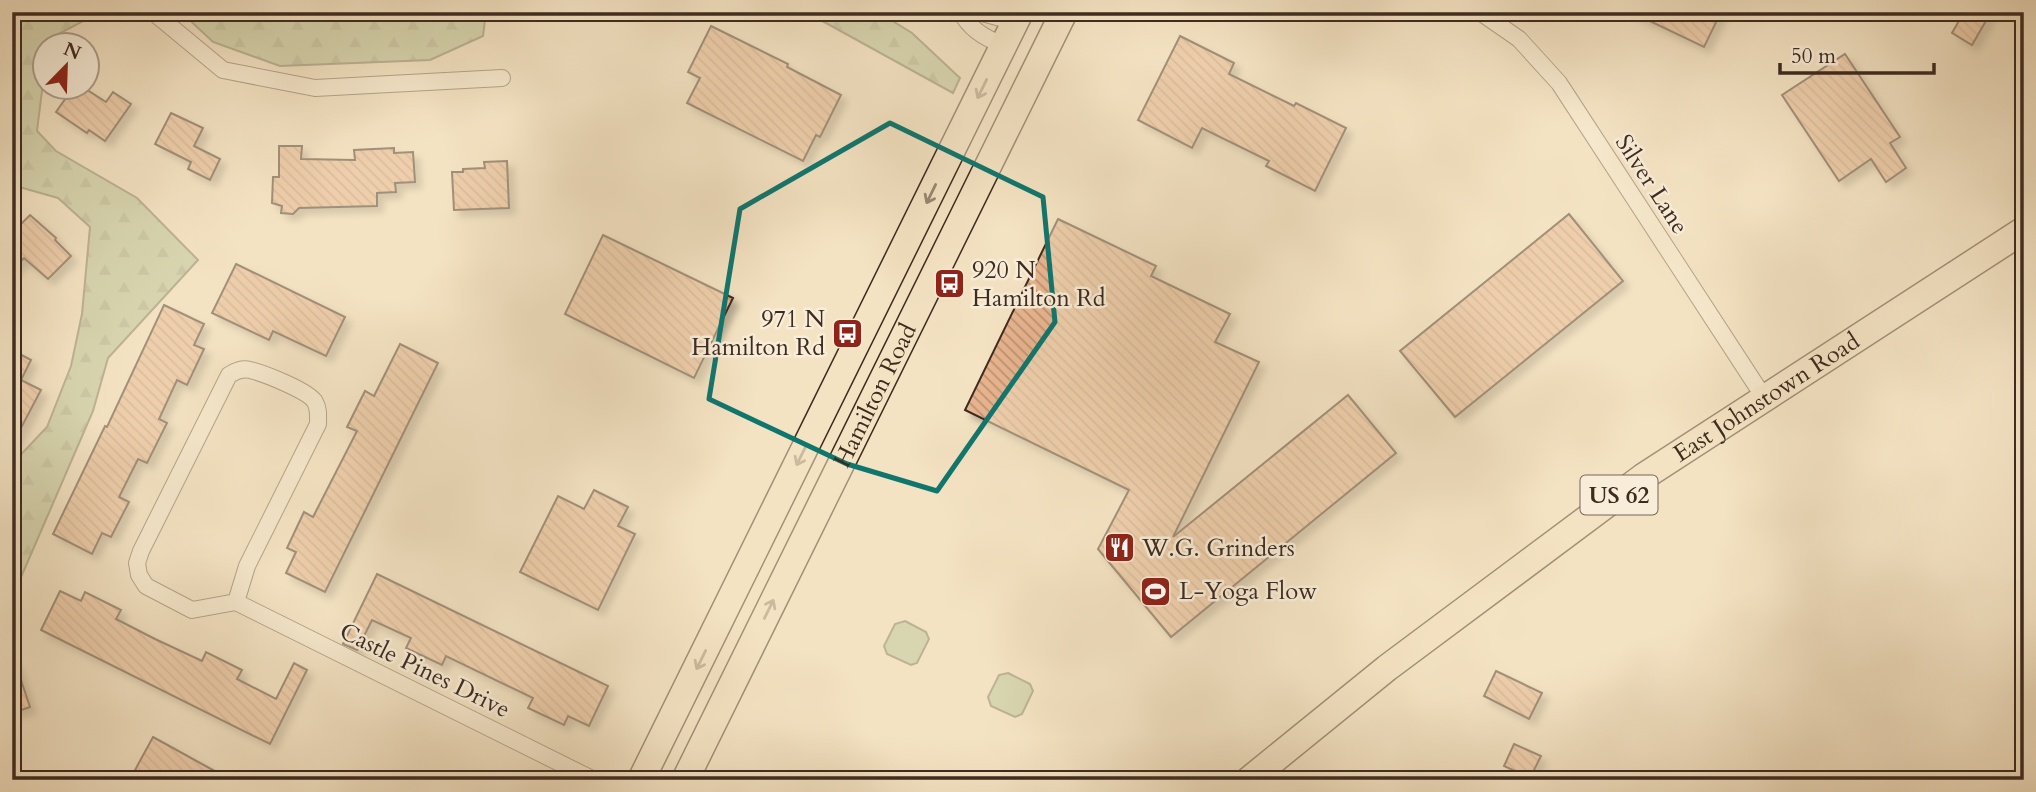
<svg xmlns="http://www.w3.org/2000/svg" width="2036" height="792" viewBox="0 0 2036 792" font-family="Cardo,serif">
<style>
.grass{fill:#b5c599;stroke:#7a785c;stroke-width:2}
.forest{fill:url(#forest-firs);stroke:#7a785c;stroke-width:2}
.building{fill:url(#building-back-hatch);stroke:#3e2b20;stroke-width:2;filter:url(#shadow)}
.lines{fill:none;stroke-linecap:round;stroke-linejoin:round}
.minor-casing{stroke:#6c5949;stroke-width:18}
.primary-casing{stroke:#3e2b20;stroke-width:29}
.trunk-casing{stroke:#3e2b20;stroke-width:29}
.minor{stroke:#f8edd8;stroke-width:16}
.primary{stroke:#f4e3c3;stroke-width:26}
.trunk{stroke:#f4e3c3;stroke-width:26}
.oneway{stroke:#998772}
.marked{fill:none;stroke:#0f766e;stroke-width:5;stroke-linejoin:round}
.labels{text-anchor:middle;stroke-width:5;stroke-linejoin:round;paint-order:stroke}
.shield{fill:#f8edd8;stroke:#766557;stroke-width:2}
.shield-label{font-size:23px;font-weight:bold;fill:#3e2b20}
.street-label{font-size:24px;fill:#3e2b20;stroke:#f8edd8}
.poi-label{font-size:24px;fill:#3e2b20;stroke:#f8edd8;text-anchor:start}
</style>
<defs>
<pattern id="forest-firs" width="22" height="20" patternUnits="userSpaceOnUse" patternTransform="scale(1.75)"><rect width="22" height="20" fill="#b5c599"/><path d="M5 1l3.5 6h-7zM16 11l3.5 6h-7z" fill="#9da984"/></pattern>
<pattern id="building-back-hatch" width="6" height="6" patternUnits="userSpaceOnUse" patternTransform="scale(1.75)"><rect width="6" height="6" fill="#e7b48e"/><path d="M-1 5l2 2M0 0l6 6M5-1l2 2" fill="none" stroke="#bd9374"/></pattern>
<filter id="shadow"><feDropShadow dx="6" dy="6" stdDeviation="3.5" flood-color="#0004"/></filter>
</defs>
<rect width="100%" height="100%" fill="#f4e3c3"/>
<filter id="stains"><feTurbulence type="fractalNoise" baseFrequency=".00286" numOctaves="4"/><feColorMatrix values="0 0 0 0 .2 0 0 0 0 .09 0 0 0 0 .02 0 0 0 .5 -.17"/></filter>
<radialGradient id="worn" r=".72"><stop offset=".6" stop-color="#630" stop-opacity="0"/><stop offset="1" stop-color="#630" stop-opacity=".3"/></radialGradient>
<g class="grass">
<polygon points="905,621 926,632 929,639 917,663 911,665 887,654 884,646 895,624"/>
<polygon points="1008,673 1030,684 1033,691 1022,714 1015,717 991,706 988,697 999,675"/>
</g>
<g class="forest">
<polygon points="12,12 93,12 87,19 53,37 51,45 46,46 45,67 37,131 56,151 137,198 198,260 108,358 93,411 12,598 12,464 47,427 71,366 82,314 90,227 58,198 12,185"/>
<polygon points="181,12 486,12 483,36 430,60 280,66 213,42"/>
<polygon points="806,12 878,12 912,33 960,78 953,93"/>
</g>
<g class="building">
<polygon points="1631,12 1721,12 1704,47"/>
<polygon points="1964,12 1991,12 1972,45 1952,33"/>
<polygon points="711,26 788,64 787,67 841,95 820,137 816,135 803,161 687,103 700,78 688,72"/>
<polygon points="1180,36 1234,63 1229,74 1294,106 1296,103 1346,128 1315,191 1266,166 1269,161 1202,128 1192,148 1138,120"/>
<polygon points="1845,54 1900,137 1890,143 1906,168 1886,182 1871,159 1839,181 1782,95"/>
<polygon points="73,88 84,88 106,102 113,92 131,104 105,141 89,130 87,133 56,112"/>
<polygon points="171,113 203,128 194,146 220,159 210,180 188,169 191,162 155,144"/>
<polygon points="279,146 302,146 301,159 355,160 354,150 394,148 394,153 413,152 415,182 395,183 396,192 377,193 377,206 299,208 293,214 281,213 282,206 272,203 273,177 279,177"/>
<polygon points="507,161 509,208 454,210 452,172 463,172 463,169 485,168 484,162"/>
<polygon points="1569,214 1623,281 1455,417 1400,351"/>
<polygon points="30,215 56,238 55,240 71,256 48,279 24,258 12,270 12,233"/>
<polygon points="1058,219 1156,266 1151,276 1230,314 1215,342 1259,362 1173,537 1348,395 1396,453 1171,637 1098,549 1129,490 965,410"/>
<polygon points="603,235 733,298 694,378 565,314"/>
<polygon points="236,264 345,317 326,356 273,331 269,340 212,313"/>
<polygon points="164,305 204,324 194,345 204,349 187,385 177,380 159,419 167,423 147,463 138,459 119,497 129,502 111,537 102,533 92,554 53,534 105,426 107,427"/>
<polygon points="400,344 438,363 325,592 286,573 296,552 287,548 304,512 313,517 357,431 347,427 365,391 374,396"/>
<polygon points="12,350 31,360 21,380 41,390 12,445"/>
<polygon points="594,490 628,507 618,526 635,534 598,610 520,572 558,496 584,509"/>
<polygon points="377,574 608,686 589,726 568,716 564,725 528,708 533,698 446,656 442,665 406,648 411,638 372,620 357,650 343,644"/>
<polygon points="60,591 81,601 85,592 121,610 116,619 155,639 202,661 206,652 242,670 237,679 276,699 294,663 307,670 270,744 41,630"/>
<polygon points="12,662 15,662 30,707 12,713"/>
<polygon points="1496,671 1542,693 1529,719 1484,696"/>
<polygon points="153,737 231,780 153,780 135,770"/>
<polygon points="1514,744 1541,756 1530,778 1504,766"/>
</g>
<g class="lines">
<defs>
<g id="minor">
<polyline points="153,12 223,70 315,88 502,78"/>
<path d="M961,12C970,30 986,39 1004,45"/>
<polyline points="979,12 1015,22"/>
<polyline points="1480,12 1519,39 1559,83 1765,399"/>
<path d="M236,602L247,566L318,424C318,416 319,409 315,402C309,391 263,373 250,370C242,368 236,371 229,375L141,551L137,563L139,575L146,586L192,610L236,602L594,780"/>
</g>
<g id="primary">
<polyline points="641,780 1020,12"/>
<path id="s1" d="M685,780L1064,12"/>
</g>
<g id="trunk">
<path id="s2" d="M1249,780L1387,668L1643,477L2024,230"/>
</g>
</defs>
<use href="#minor" class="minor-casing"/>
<use href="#primary" class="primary-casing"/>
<use href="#trunk" class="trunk-casing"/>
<use href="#minor" class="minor"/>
<use href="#primary" class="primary"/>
<use href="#trunk" class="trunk"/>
</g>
<defs><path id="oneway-shaft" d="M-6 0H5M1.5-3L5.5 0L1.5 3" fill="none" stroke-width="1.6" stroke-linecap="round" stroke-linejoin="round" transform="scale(1.75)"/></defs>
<g class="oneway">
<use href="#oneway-shaft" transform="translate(982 89) rotate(116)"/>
<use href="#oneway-shaft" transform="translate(931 194) rotate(116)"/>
<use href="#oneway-shaft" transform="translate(801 456) rotate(116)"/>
<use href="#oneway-shaft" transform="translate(769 609) rotate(-64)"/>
<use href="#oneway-shaft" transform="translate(701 660) rotate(116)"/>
</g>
<path d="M0 0H2036V792H0ZM890,123L1043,197L1055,322L937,491L847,464L709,399L740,209Z" fill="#f4e3c3" fill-opacity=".55" fill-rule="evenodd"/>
<path class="marked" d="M890,123L1043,197L1055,322L937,491L847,464L709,399L740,209Z"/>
<defs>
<symbol id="bus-square" viewBox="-11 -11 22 22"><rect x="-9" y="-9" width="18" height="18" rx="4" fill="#8f2418" stroke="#f8edd8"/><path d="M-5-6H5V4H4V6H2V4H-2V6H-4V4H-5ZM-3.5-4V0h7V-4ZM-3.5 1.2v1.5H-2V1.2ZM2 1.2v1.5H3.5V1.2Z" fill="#fff"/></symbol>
<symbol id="restaurant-square" viewBox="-11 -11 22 22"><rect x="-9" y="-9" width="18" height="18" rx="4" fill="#8f2418" stroke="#f8edd8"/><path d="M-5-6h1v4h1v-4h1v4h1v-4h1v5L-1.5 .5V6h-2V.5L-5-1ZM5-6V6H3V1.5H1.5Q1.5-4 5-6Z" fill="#fff"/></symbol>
<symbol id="stadium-square" viewBox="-11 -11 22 22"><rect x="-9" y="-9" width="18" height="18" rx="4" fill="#8f2418" stroke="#f8edd8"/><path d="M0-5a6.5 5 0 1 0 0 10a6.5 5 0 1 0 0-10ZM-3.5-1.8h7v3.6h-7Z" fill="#fff"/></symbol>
</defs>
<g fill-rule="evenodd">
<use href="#bus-square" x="932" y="266" width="35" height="35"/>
<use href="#bus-square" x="830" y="316" width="35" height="35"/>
<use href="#restaurant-square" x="1102" y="530" width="35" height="35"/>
<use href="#stadium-square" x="1138" y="574" width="35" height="35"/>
</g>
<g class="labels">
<rect class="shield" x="1580.5" y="475.5" width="77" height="39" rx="5"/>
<g class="shield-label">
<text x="1619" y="503">US 62</text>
</g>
<g class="street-label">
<text transform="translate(1652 184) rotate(57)" y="8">Silver Lane</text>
<text dy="8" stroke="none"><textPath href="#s1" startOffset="429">Hamilton Road</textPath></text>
<text dy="8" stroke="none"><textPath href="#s2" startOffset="644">East Johnstown Road</textPath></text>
<text transform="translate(425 670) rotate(26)" y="8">Castle Pines Drive</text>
</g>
<g class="poi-label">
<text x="972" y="278">920 N<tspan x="972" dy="28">Hamilton Rd</tspan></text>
<text x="825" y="327" text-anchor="end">971 N<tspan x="825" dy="28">Hamilton Rd</tspan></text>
<text x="1142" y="556">W.G. Grinders</text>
<text x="1179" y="599">L-Yoga Flow</text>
</g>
</g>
<rect width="2036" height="792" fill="none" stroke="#f4e3c3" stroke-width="42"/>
<rect x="14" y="14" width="2008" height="764" fill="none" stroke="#3e2b20" stroke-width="3.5"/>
<rect x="21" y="21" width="1994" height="750" fill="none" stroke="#3e2b20" stroke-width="2"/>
<g transform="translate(66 66) rotate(23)"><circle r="33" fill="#f8edd8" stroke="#ae9f8e" stroke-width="2"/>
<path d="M0-5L12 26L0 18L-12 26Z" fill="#8f2418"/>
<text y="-10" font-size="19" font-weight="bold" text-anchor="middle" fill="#3e2b20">N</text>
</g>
<path d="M1780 63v10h154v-10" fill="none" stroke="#3e2b20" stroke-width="3.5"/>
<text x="1791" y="63" font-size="21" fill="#3e2b20" stroke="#f8edd8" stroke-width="5" paint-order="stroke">50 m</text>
<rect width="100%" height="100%" filter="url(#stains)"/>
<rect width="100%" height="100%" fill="url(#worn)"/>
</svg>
